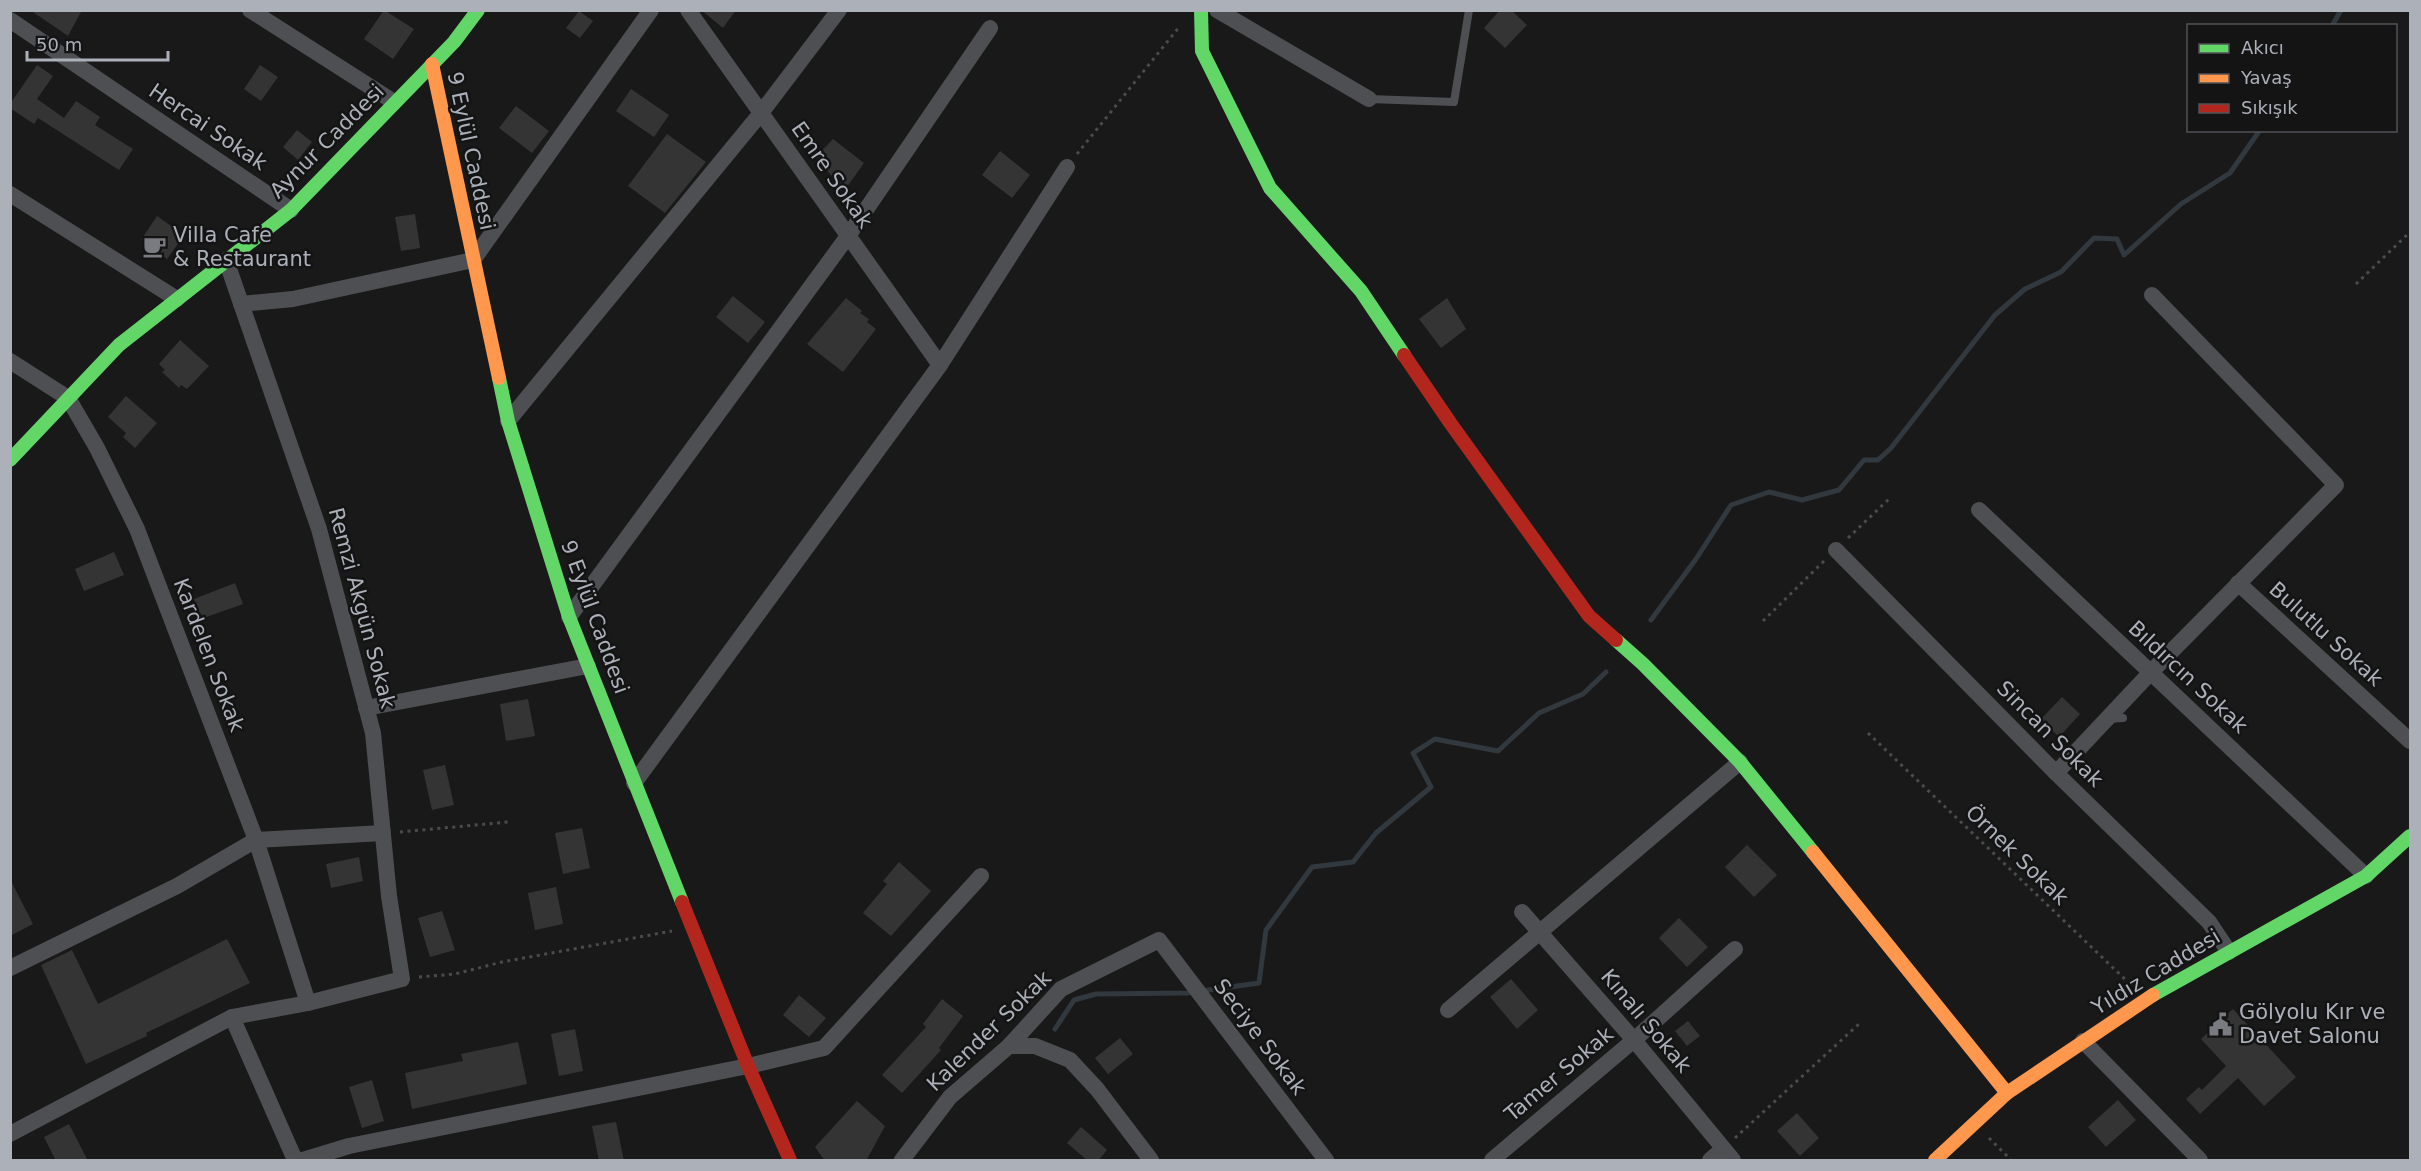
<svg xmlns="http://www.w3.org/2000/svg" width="2421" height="1171" viewBox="0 0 2421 1171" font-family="'DejaVu Sans',sans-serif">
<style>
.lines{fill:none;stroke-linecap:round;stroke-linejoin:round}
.stream{stroke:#31383e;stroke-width:5}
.building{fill:#343435}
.path{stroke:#494b4d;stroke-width:3;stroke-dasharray:3 4.5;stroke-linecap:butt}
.lane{stroke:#4e4f52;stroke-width:8}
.street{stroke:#4e4f52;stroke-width:16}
.fast{stroke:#63d668;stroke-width:14}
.slow{stroke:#ff974d;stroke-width:14}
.jam{stroke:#b3261e;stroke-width:14}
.labels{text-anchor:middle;stroke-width:5;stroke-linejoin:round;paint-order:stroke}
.street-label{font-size:21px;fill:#acb0b9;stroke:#141415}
.poi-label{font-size:21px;fill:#acb0b9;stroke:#141415;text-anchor:start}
</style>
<rect width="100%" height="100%" fill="#19191a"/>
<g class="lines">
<g class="stream">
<polyline points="2332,26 2341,10"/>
<polyline points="1651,620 1696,559 1731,505 1769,492 1802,500 1839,490 1864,460 1878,460 1891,448 1995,315 2025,289 2061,272 2094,238 2117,239 2124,255 2181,204 2230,173 2260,130"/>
<polyline points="1055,1029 1074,1000 1096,994 1187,993 1259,983 1266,930 1312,867 1353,862 1376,833 1431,787 1413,753 1435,739 1498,751 1539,713 1583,694 1606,672"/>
</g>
</g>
<g class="building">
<polygon points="30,10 82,10 68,36"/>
<polygon points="384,10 414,29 393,59 364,39"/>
<polygon points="701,10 736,10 723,28"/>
<polygon points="1500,10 1511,10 1527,25 1505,48 1484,28"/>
<polygon points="579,11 593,21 580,38 566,28"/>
<polygon points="37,65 53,76 37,99 64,118 76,101 100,117 95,125 133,149 119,170 38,118 34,124 10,108 10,104"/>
<polygon points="260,65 278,77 261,101 244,89"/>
<polygon points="631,89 669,115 654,137 616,111"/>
<polygon points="516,106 549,131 532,153 499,128"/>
<polygon points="297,130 312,142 298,160 283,147"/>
<polygon points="667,134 706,162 665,213 628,186"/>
<polygon points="833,139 864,163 844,191 816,157"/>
<polygon points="1000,151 1030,175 1012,198 982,175"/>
<polygon points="415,214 420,248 401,251 395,217"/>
<polygon points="157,216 184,235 167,259 141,240"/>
<polygon points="733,296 765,322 748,343 716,317"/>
<polygon points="846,298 862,311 860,313 869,319 867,322 876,329 843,372 807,344"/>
<polygon points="1447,298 1466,329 1441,348 1419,319"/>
<polygon points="180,340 209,366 187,389 181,385 179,388 162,372 165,370 159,364"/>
<polygon points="126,396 157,423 135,448 123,437 126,433 108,417"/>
<polygon points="114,552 124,575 84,591 75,569"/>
<polygon points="235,583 243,604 201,619 194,599"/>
<polygon points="2062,697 2080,714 2059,737 2041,719"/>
<polygon points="528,699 535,736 506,741 500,704"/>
<polygon points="445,765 454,805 432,810 423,770"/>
<polygon points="582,828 590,868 563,874 555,833"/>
<polygon points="1747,845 1777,875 1754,897 1725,867"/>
<polygon points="359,857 363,881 331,888 326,864"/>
<polygon points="899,862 931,891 891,936 863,913 887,884 883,881"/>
<polygon points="10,879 33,924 10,936"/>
<polygon points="556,887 563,924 535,930 528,893"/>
<polygon points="442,911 455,950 430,957 418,918"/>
<polygon points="1679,918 1708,947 1687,967 1659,938"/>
<polygon points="227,939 250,983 146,1033 147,1036 86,1064 41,965 72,950 98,1004"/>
<polygon points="1511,979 1538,1010 1517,1029 1490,997"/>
<polygon points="799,995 826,1018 809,1037 783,1015"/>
<polygon points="942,999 963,1016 939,1048 941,1050 902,1093 882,1075 926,1027 923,1024"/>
<polygon points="2233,1009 2296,1077 2264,1106 2238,1078 2200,1114 2186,1099 2199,1087 2202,1090 2226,1066 2201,1039"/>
<polygon points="1688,1021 1700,1036 1687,1046 1675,1031"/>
<polygon points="575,1029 583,1071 559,1076 551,1034"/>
<polygon points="1120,1038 1133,1054 1108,1074 1095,1058"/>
<polygon points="518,1042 527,1084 412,1109 405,1073 463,1061 461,1054"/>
<polygon points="372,1080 384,1121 362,1128 349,1087"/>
<polygon points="2118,1100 2136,1120 2106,1147 2088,1127"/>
<polygon points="857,1101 885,1126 866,1161 825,1161 815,1147"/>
<polygon points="1797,1113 1819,1138 1800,1156 1777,1131"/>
<polygon points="616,1122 624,1161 599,1161 592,1126"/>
<polygon points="69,1124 88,1161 56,1161 44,1137"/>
<polygon points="1081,1127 1107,1150 1098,1161 1088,1161 1067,1143"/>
</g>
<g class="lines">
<g class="path">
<polyline points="1077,154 1180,26"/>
<polyline points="2356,284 2410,232"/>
<polyline points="1848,538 1890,498"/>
<polyline points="1763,621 1824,561"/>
<polyline points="1868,733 2131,985"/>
<polyline points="400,832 508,822"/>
<polyline points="419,977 455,974 502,962 672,931"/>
<polyline points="1735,1138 1860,1023"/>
<polyline points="1989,1138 2011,1160"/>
</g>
<g class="lane">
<polyline points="1369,99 1454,102 1469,10"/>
<polyline points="2107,719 2123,718"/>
</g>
<g class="street">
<polyline points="250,10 394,102"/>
<polyline points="688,10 940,365"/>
<polyline points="1217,10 1369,99"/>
<polyline points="10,20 291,210"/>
<polyline points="10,194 177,299"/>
<polyline points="241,304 293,299 473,260 651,10"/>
<polyline points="10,361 68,398 97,448 137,529 256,840 308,1003"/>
<polyline points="508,421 761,113 839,10"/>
<polyline points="1979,510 2366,876"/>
<polyline points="1836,550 2056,773 2209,922 2229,952"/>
<polyline points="2238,583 2410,741"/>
<polyline points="569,617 848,236 990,28"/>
<polyline points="366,708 588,666"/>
<polyline points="2056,773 2151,672 2336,485 2152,295"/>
<polyline points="634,783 940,365 1067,167"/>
<polyline points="1522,912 1634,1040 1733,1160"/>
<polyline points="10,968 177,886 256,840 383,833"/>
<polyline points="1448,1010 1740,762"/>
<polyline points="232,1017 295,1160"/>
<polyline points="2083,1041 2200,1160"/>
<polyline points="1009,1046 1035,1046 1070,1060 1097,1089 1151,1160"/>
<polyline points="10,1134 232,1017 308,1003 402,979 389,896 373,733 319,529 226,260"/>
<polyline points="303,1160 349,1146 748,1066 824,1048 981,876"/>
<polyline points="902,1160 950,1097 1009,1046 1061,989 1159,940 1326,1160"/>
<polyline points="1492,1160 1634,1040 1735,949"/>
<polyline points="1710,1160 1723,1149"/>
</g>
<g class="fast">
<polyline points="1201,10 1202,51 1270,188 1361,291 1404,355"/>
<polyline points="499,378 508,421 569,617 682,902"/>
<polyline points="10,460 119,345 291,210 454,42 478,10"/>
<polyline points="1616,640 1643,664 1740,762 1813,852"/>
<polyline points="2153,995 2366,876 2410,836"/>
</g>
<g class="slow">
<polyline points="432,64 499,378"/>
<polyline points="1813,852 2007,1093"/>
<polyline points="1935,1160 2007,1093 2153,995"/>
</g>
<g class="jam">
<polyline points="1404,355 1451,424 1589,616 1616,640"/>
<polyline points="682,902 748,1066 790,1160"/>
</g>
</g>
<defs>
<symbol id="cafe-bare" viewBox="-9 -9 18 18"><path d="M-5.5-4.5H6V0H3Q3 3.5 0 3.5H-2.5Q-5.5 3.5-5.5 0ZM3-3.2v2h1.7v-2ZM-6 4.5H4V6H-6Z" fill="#797b81" stroke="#141415" stroke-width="2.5" paint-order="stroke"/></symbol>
<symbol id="civic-bare" viewBox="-9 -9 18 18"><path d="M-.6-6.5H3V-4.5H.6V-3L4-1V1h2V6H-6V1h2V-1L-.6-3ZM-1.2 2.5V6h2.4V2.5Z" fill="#797b81" stroke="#141415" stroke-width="2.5" paint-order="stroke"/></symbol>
</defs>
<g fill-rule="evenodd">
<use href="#cafe-bare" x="138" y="230" width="33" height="33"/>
<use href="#civic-bare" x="2204" y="1008" width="33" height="33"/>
</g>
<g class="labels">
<g class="street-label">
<text transform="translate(208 127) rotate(34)" y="7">Hercai Sokak</text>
<text transform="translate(327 141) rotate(-45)" y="7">Aynur Caddesi</text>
<text transform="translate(471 151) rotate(78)" y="7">9 Eylül Caddesi</text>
<text transform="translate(832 175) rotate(55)" y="7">Emre Sokak</text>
<text transform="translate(362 608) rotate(75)" y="7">Remzi Akgün Sokak</text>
<text transform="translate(595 617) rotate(70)" y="7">9 Eylül Caddesi</text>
<text transform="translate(2326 634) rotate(42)" y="7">Bulutlu Sokak</text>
<text transform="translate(209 655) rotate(69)" y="7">Kardelen Sokak</text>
<text transform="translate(2188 677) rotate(43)" y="7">Bıldırcın Sokak</text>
<text transform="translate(2050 734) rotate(45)" y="7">Sincan Sokak</text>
<text transform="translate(2017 855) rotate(44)" y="7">Örnek Sokak</text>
<text transform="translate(2156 972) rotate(-31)" y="7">Yıldız Caddesi</text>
<text transform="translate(1646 1021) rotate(50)" y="7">Kınalı Sokak</text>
<text transform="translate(989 1031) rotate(-44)" y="7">Kalender Sokak</text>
<text transform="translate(1260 1037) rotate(53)" y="7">Seciye Sokak</text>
<text transform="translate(1559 1074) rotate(-40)" y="7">Tamer Sokak</text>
</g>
<g class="poi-label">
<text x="173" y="242">Villa Cafe<tspan x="173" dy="24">&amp; Restaurant</tspan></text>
<text x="2239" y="1019">Gölyolu Kır ve<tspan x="2239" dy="24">Davet Salonu</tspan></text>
</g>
</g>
<rect width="2421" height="1171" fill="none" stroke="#acb0b9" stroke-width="24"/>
<rect x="2187" y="24" width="210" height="108" fill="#141415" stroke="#515257" stroke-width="1.5"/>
<rect x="2199" y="44" width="30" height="9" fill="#63d668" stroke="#515257" stroke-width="1.5"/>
<text x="2241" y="54" font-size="18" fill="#acb0b9">Akıcı</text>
<rect x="2199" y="74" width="30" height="9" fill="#ff974d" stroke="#515257" stroke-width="1.5"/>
<text x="2241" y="84" font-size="18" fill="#acb0b9">Yavaş</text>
<rect x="2199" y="104" width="30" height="9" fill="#b3261e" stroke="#515257" stroke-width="1.5"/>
<text x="2241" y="114" font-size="18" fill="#acb0b9">Sıkışık</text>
<path d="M27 51v9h141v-9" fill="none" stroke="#acb0b9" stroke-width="3"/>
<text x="36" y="51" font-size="18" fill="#acb0b9" stroke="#141415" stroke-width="4.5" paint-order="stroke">50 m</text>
</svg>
